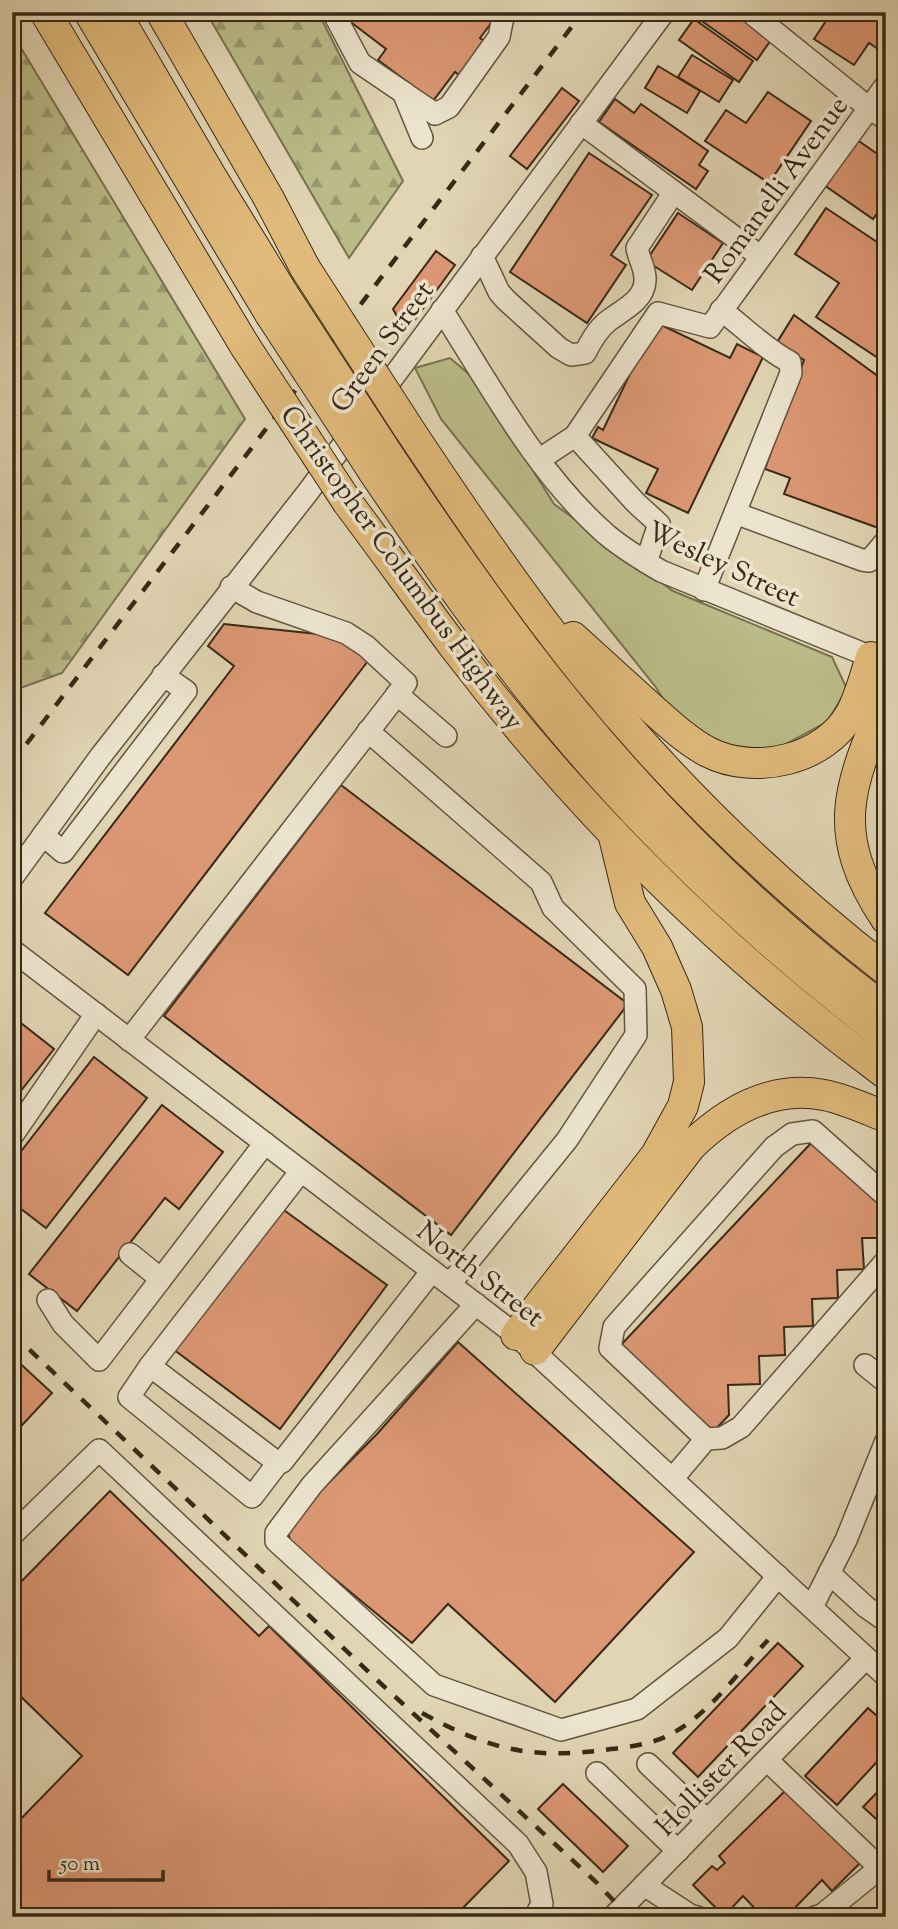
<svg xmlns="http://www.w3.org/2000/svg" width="898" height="1929" viewBox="0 0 898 1929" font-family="'Sorts Mill Goudy',serif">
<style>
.green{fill:#babb88;stroke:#79724f;stroke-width:2}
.forest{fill:url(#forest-firs);stroke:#79724f;stroke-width:2}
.building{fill:#dc9874;stroke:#382916;stroke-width:2}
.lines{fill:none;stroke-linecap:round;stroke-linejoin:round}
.minor-casing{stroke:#62543e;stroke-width:24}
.highway-casing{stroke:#382916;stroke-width:32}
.minor{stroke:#ece4ce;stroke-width:21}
.highway{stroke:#e0ba7a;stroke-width:30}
.rail{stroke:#382916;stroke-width:4.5;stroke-dasharray:12 12;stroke-linecap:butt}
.highway-bridge-casing{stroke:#382916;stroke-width:32;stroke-linecap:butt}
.highway-bridge{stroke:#e0ba7a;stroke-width:30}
.labels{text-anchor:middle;stroke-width:7;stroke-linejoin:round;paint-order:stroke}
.street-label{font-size:28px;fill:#382916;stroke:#ece4ce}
</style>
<defs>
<pattern id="forest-firs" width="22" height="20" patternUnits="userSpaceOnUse" patternTransform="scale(1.75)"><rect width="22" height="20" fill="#babb88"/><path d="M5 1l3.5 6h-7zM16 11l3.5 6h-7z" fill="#98986e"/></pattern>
</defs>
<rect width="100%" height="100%" fill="#e1d5b4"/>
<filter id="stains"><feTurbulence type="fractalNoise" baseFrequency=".00286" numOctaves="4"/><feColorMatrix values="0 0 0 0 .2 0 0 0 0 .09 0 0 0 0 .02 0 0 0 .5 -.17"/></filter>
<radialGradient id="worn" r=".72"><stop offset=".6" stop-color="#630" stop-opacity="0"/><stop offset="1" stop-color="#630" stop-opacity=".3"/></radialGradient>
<polygon class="green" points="450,358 477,381 554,504 673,591 832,657 847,689 827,722 775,750 723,745 672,713 655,686 441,419 415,368"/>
<g class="forest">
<polygon points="206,12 318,12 403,181 349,258"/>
<polygon points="12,33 245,419 62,673 12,691 12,569 16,415 12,379"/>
</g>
<g class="building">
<polygon points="347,12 479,12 492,22 480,38 490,45 464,79 455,72 433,101 378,60 386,49 344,17"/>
<polygon points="699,12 732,12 771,40 757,60 696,17"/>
<polygon points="832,12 886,12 886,49 884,53 869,43 854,65 814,39"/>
<polygon points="694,19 753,61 739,82 679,40"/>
<polygon points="692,55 733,80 719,102 678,77"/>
<polygon points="658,66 700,91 687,113 645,88"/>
<polygon points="562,88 579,101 527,169 510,156"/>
<polygon points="768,92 811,121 769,183 705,141 726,110 746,123"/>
<polygon points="615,99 634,113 641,104 708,151 699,165 708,171 696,189 599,122"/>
<polygon points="856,139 886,160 886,201 873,219 824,185"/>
<polygon points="589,153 652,195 611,255 626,265 587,323 510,272"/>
<polygon points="826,208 886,248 886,350 881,360 816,317 839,283 795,254"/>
<polygon points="678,213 723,243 692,290 646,261"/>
<polygon points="436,251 455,265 406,332 393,309"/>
<polygon points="794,315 886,382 884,530 784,494 790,478 765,469 804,360 776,344"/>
<polygon points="655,322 730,358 737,344 763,357 688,513 646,493 658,469 592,438 598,427 603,430"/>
<polygon points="224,624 346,637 371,657 128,975 45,913 234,666 208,646"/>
<polygon points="341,785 628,1004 451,1235 164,1016"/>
<polygon points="12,1016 54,1049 12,1102"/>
<polygon points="94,1057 147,1098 46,1228 12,1202 12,1163"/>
<polygon points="162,1105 223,1152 179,1209 165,1198 77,1311 29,1274"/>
<polygon points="813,1141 886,1209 886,1238 862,1238 864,1269 837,1270 838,1298 812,1299 813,1326 784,1327 785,1355 759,1356 760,1384 728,1385 729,1415 712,1433 619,1347"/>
<polygon points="281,1208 387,1285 280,1429 173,1349"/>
<polygon points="458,1342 694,1552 555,1702 448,1604 412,1643 291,1543 286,1526 377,1434"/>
<polygon points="12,1356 52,1393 12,1436"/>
<polygon points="110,1491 259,1636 269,1626 509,1861 454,1917 12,1917 12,1828 82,1756 12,1688 12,1591"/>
<polygon points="778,1643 803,1666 698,1777 673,1753"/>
<polygon points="868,1708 886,1724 886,1752 837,1805 805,1776"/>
<polygon points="886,1783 886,1828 863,1807"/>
<polygon points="563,1784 628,1846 603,1872 538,1809"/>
<polygon points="788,1788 862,1861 832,1891 822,1880 786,1917 763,1917 743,1896 724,1916 693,1885 712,1866 717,1870 725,1863 719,1856"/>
</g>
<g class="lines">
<defs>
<g id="minor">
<polyline points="333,12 360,63 435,114 449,107 499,37 504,12"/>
<polyline points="750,12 869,108 886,119"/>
<polyline points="403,92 422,138"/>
<polyline points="581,123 760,256"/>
<path d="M482,256L499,292L506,300L559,348L571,355L585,353C591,341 597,330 608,321C622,310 644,301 645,281C646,269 639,260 637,248L674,192"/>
<path d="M442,310C491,387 537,474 607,535C624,549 642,560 661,571L886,663"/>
<polyline points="575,436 636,503 659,524 646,562"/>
<polyline points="540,459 575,436 658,313 710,327 886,85"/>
<polyline points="735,513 862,560 869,561 886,541"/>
<path d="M704,590L791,373L790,362C765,349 744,327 721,310"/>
<polyline points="397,694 446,736"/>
<polyline points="368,731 541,882 553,908 635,989 636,1035 567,1140 450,1284"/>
<polyline points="43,835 63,852 186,691 163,675"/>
<polyline points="12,878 100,757 308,492 664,12"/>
<polyline points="12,950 516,1335 886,1676"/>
<polyline points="129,1040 406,683 366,646 346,633 257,602 231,587"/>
<polyline points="12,1136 96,1014"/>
<polyline points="301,1171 150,1366 278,1463 282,1462 432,1271"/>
<polyline points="130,1254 161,1279"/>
<polyline points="48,1300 63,1324 99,1360 265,1143"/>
<polyline points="476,1304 312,1485 276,1533 276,1541 434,1685 561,1730 637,1709 728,1638 778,1576"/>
<polyline points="865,1365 886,1382"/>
<polyline points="150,1366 129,1397 252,1497 278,1463"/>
<polyline points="706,1439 610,1348 614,1327 774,1147 792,1134 813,1131 886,1196"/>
<polyline points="673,1478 706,1439 722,1438 741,1427 886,1261"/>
<polyline points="12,1535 99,1450 518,1844 536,1872 542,1904 535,1917"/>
<polyline points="829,1573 866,1607 886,1621"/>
<polyline points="812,1607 846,1540 886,1441"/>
<polyline points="767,1760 880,1868 822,1915 815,1917"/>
<polyline points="648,1764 707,1820"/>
<polyline points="597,1773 678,1851"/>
<polyline points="644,1885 690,1915 697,1917"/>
<polyline points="613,1917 866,1658"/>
</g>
<g id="highway">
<polyline points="45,12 245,346"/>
<polyline points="89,12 270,314"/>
<polyline points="115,12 211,176 284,295"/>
<polyline points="161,12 268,197 305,268"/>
<path d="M407,426C464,512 522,597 586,677C674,786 776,884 886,970"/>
<path d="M387,453C431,519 476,584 524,648C627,783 749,908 886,1010"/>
<path d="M373,471C433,560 494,649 564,732C659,846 768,946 886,1037"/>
<path d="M348,503C384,551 419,600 455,648C578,809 723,954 886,1074"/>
<path d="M573,637C598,660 624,683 649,706C667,722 687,741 708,752C755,776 825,760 851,713C860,696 865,676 871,657"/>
<path d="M886,698C849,786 828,832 886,919"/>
<polyline points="516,1335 656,1155 683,1106 689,1082 687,1027 676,990 657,947 630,903 613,833"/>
<path d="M535,1350L691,1146C727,1111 772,1085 824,1095C845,1099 866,1109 886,1117"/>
</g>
</defs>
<use href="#minor" class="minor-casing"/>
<use href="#highway" class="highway-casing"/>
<use href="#minor" class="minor"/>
<use href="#highway" class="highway"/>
<g class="rail">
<polyline points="12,763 583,12"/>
<polyline points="12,1333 377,1680 595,1881 629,1917"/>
<path d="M422,1713C491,1751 534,1760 611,1749C631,1747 656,1743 673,1733C711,1712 739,1671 768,1640"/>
</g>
<defs>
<g id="highway-bridge">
<polyline points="305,268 407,426"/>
<polyline points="284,295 387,453"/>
<polyline points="270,314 373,471"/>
<polyline points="245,346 348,503"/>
</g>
</defs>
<use href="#highway-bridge" class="highway-bridge-casing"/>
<use href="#highway-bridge" class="highway-bridge"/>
</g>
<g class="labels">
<g class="street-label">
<text transform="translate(775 189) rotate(-54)" y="10">Romanelli Avenue</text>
<text transform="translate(381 346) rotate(-54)" y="10">Green Street</text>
<text transform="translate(724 563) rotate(25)" y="10">Wesley Street</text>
<text transform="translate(403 567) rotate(54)" y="10">Christopher Columbus Highway</text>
<text transform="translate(481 1273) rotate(38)" y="10">North Street</text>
<text transform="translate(720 1768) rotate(-46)" y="10">Hollister Road</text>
</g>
</g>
<rect width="898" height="1929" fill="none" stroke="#e1d5b4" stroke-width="42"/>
<rect x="14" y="14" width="870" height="1901" fill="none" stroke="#382916" stroke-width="3.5"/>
<rect x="21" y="21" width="856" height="1887" fill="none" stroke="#382916" stroke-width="2"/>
<path d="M49 1870v10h114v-10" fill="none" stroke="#382916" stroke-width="3.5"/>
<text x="60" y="1870" font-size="21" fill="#382916" stroke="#ece4ce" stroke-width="5" paint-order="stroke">50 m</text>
<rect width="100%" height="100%" filter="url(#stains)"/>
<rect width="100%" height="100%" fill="url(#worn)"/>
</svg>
